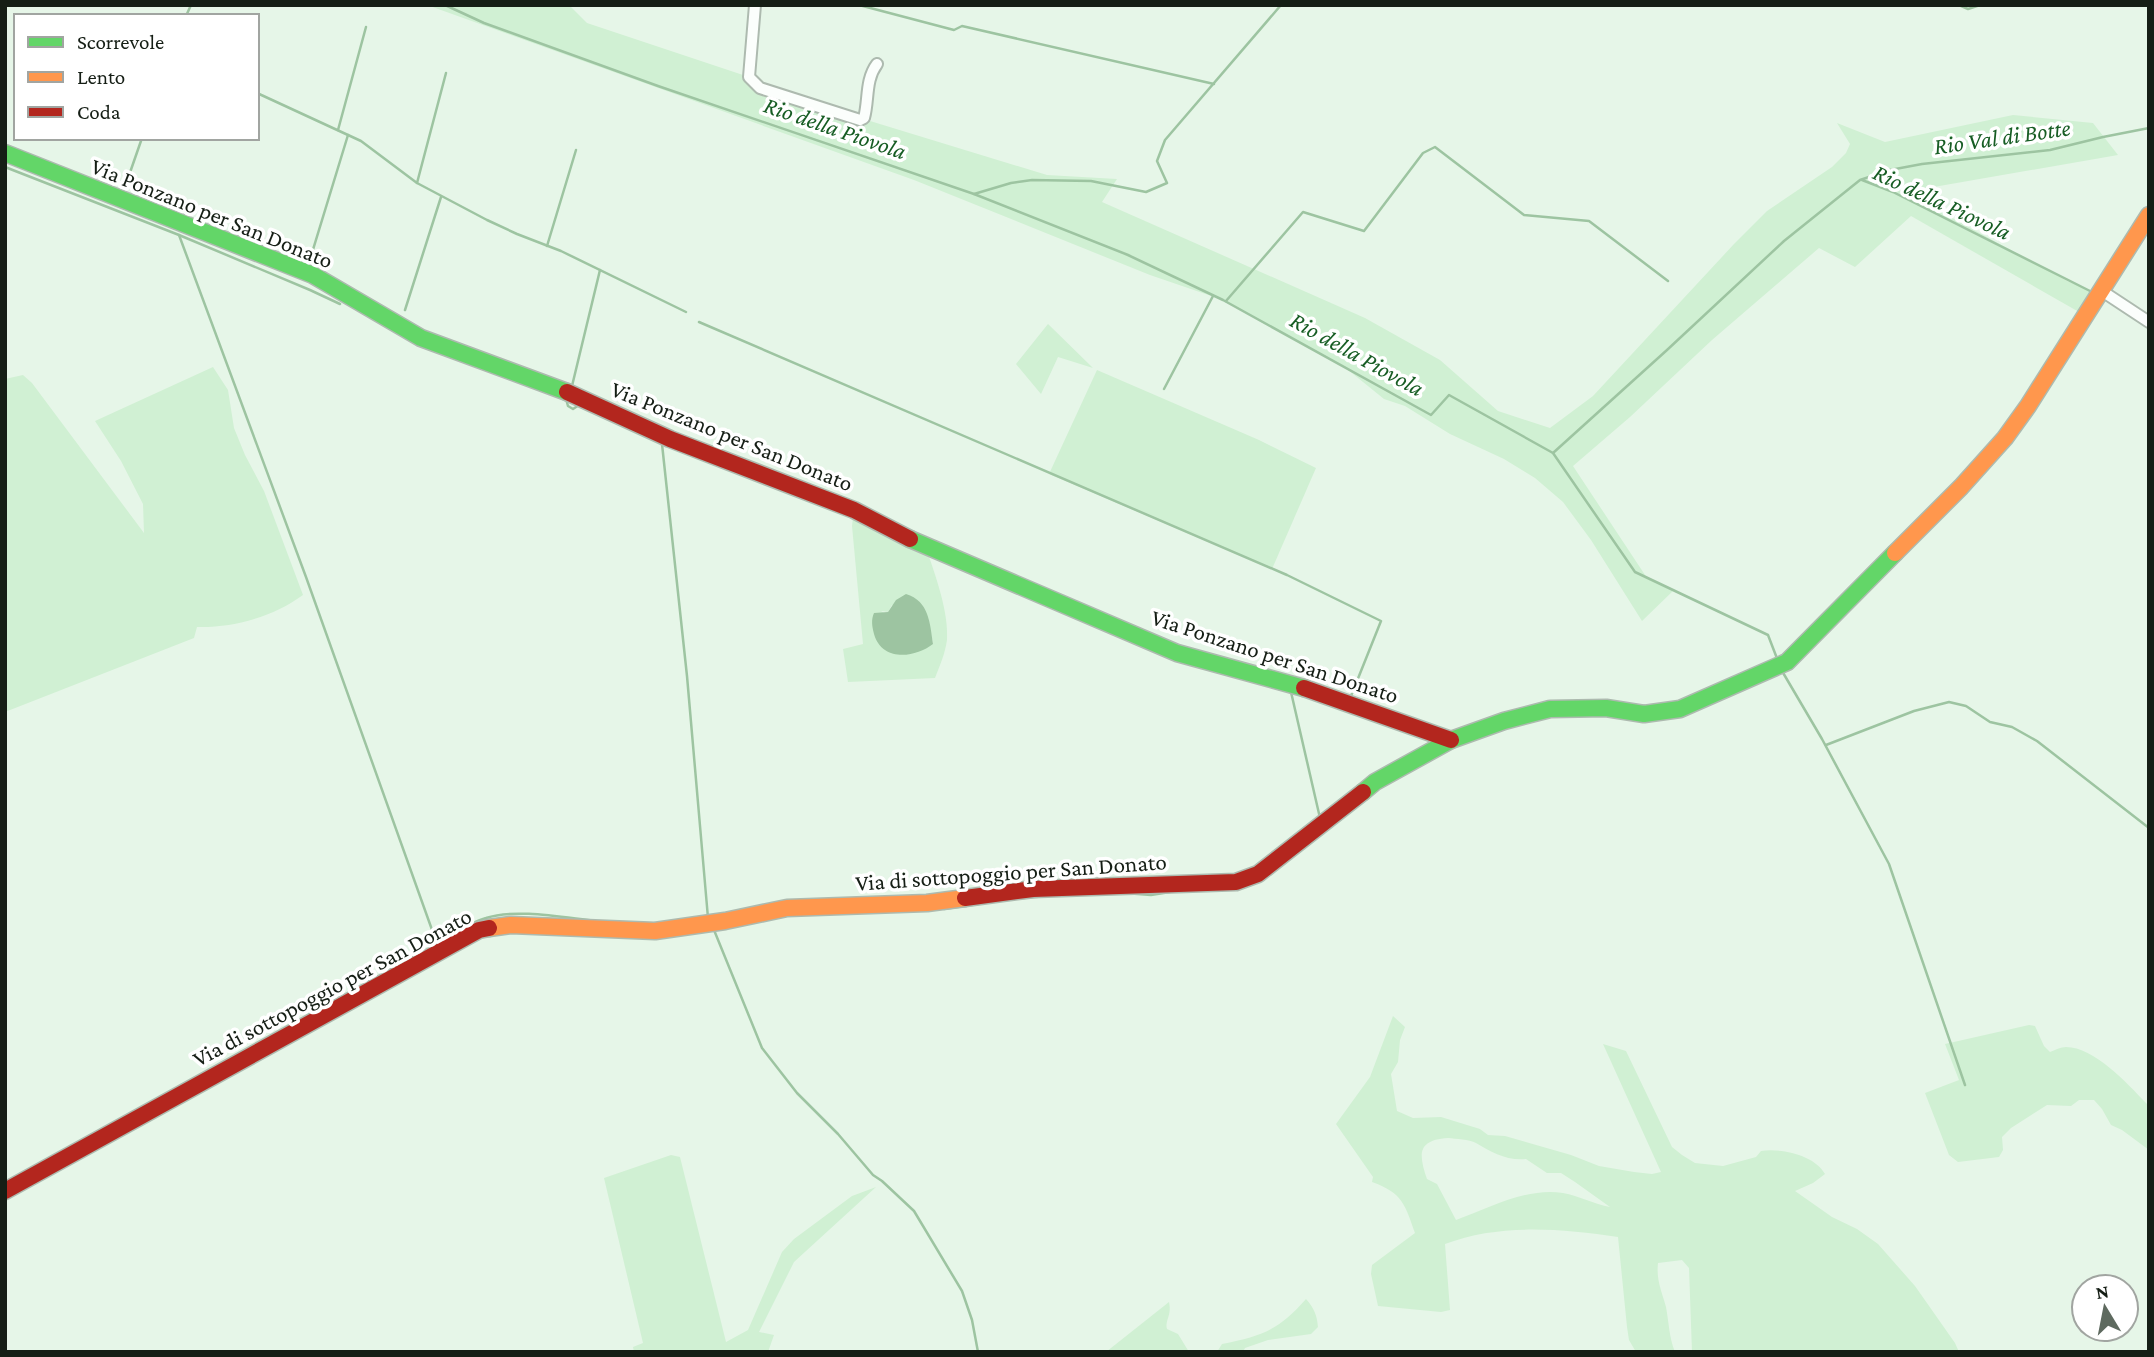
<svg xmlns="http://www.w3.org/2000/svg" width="2154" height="1357" viewBox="0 0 2154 1357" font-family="'Crimson Pro',serif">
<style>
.green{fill:#d0f0d3;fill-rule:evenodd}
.water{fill:#9dc4a1}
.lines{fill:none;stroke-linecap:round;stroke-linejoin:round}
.stream{stroke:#9dc4a1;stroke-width:2.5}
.street-casing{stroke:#adbaaf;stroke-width:14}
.fast-casing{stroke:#adbaaf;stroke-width:19}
.slow-casing{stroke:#adbaaf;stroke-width:19}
.jam-casing{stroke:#adbaaf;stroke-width:19}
.street{stroke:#fbfefc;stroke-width:10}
.fast{stroke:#63d668;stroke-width:16}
.slow{stroke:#ff974d;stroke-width:16}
.jam{stroke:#b3261e;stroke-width:16}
.labels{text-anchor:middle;stroke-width:7;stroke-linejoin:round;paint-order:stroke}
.street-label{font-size:23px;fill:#151e15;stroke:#fff}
.water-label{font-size:24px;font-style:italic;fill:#175d24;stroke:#fff}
</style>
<rect width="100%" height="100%" fill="#e6f6e8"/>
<g class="green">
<polygon points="427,5 569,5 587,23 749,77 857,117 1047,175 1117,179 1102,202 1365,318 1440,360 1498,411 1550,428 1593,396 1734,244 1767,211 1832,167 1846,153 1850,144 1837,123 1885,142 2013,115 2093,123 2118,155 1905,192 2067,281 2100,294 2086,316 1911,216 1855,267 1819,248 1712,340 1630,417 1573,466 1647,578 1674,590 1642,621 1591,540 1563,502 1535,478 1504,459 1450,434 1405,406 1384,399 1342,365 1223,300 1150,275 914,180"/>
<polygon points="1048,324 1093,368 1058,357 1041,394 1016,364"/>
<path d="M213,367L228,390L234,428L245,455L264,491L303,595C273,617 233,628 197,627L194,638L5,712V379L23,375L32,383L144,533L143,504L121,461L95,421Z"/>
<polygon points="1097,370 1259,440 1316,468 1272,569 1049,474"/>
<path d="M854,510L926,548C935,574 949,612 947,640C945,654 940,665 935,678L848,682L843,649L863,644L852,526ZM892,605L928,617L933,644L881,611L888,612Z"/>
<path d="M1393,1016L1405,1027L1400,1040L1398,1062L1391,1074L1397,1111L1413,1118L1441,1117L1480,1129L1488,1135L1505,1136L1571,1155L1599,1166L1634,1172L1652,1174L1661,1172L1603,1044L1626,1051L1672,1147L1682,1155L1695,1163L1723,1166L1756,1157L1761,1151C1781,1148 1815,1155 1825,1174L1813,1183L1795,1191L1832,1217L1857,1229L1878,1244L1915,1286L1955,1343L1959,1352H1692L1689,1268L1682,1260L1658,1263C1656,1280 1662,1292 1666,1307C1669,1323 1669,1337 1675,1352H1636L1629,1340L1627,1327L1618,1237C1561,1229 1500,1223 1445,1244L1450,1310L1441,1312L1378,1306L1371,1274L1372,1265L1415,1233C1405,1205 1403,1193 1372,1182L1373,1177L1336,1124L1370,1077ZM1448,1138C1456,1139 1469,1139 1476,1143C1491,1152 1507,1161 1526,1159L1547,1173H1561L1575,1182L1610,1207C1594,1204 1579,1196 1563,1193C1527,1187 1489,1208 1456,1220L1437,1184L1427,1179C1418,1153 1418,1140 1448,1138Z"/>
<path d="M2029,1025L2035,1026L2044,1046L2050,1052C2055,1050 2061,1047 2066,1047C2094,1047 2127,1083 2145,1102L2149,1106V1150L2122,1130L2111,1125L2102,1109L2094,1100H2079L2071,1106L2047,1105L2011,1128L2002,1137L2003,1150L1999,1157L1958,1162L1949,1155L1925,1093L1959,1080L1945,1044Z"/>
<polygon points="671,1155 680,1157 726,1342 748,1330 782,1252 794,1239 852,1196 876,1187 794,1262 759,1332 774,1335 768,1352 634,1352 633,1347 643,1343 604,1178"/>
<path d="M1306,1299C1314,1308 1317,1315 1318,1327L1311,1334L1268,1340L1245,1348L1243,1352H1217L1222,1344C1262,1336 1279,1330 1306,1299Z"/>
<path d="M1169,1302C1172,1316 1165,1319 1167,1329L1178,1334L1189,1352H1106Z"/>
</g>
<path class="water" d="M906,594C929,601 930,623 933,644C915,658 882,662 874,634C872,626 871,620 874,613L888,612L896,600Z"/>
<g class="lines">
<g class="stream">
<polyline points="445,5 484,23 658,86 974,194 1128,255 1223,300 1431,415 1449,395 1553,453 1635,572 1768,635 1778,661"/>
<polyline points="859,5 954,30 962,26 1214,84"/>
<polyline points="1959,5 1968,9 1980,5"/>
<polyline points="186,16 191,5"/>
<polyline points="257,93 361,141 417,183 487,220 517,234 561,251 686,312"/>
<polyline points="338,130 366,27"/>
<polyline points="5,167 179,235 310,290 340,304"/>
<polyline points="1862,180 1893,192 2092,292"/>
<polyline points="417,183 446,73"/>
<polyline points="126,184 142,138"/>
<polyline points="974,194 1011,183 1032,180 1091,181 1146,192 1167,183 1157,161 1165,140 1281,5"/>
<path d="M179,235L306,577L436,941C452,934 469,923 486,918C515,908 566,918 596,921"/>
<polyline points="547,246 576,150"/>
<polyline points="308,266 348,135"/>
<polyline points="1226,301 1303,212 1364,231 1423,153 1435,147 1524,215 1589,221 1668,281"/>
<polyline points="405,310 441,197"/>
<polyline points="699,322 1287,575 1381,621 1351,696"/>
<polyline points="572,386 600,270"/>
<polyline points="1164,389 1213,296"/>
<polyline points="566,399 568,406 573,409 579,405"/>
<polyline points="662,444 687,676 708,918"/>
<polyline points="1553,453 1667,350 1784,241 1860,180 1890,170 1922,164 2050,150 2103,137 2149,128"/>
<polyline points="1782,671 1822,739 1889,864 1965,1085"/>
<polyline points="1291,692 1320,818"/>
<polyline points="1826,745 1914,711 1949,702 1966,706 1990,722 2012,727 2037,741 2149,828"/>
<polyline points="1124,893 1151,895 1170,892"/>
<polyline points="1023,898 1048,896"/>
<polyline points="944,909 979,904"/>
<polyline points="714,930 762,1048 797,1093 838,1134 873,1175 882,1181 914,1211 962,1291 972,1320 978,1352"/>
</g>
<defs>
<g id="street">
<path d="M755,5L749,77L760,88L860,120L864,118C869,100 865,80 877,64"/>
<polyline points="2102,291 2149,322"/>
</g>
<g id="fast">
<polyline points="5,153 313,275 421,338 567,392"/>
<polyline points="910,539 1177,653 1304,688"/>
<polyline points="1363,792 1375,782 1451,740 1504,721 1550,709 1606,708 1644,714 1680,709 1787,662 1895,553"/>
</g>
<g id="slow">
<polyline points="1895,553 1961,487 2005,438 2028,406 2149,215"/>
<polyline points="489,928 511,925 655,931 725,921 787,908 927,903 965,898"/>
</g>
<g id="jam">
<polyline points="567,392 670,439 854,510 910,539"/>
<polyline points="1304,688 1451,740"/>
<polyline points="965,898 1033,889 1236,882 1258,874 1363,792"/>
<polyline points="5,1191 479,930 489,928"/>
</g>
</defs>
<use href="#street" class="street-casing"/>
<use href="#fast" class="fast-casing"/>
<use href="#slow" class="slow-casing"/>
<use href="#jam" class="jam-casing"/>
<use href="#street" class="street"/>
<use href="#fast" class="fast"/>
<use href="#slow" class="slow"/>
<use href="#jam" class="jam"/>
</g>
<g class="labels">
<g class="street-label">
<text transform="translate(212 213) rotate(22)" y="8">Via Ponzano per San Donato</text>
<text transform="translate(732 436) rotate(22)" y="8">Via Ponzano per San Donato</text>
<text transform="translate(1275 656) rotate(18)" y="8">Via Ponzano per San Donato</text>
<text transform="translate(1011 872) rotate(-4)" y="8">Via di sottopoggio per San Donato</text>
<text transform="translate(332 987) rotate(-28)" y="8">Via di sottopoggio per San Donato</text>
</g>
<g class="water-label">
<text transform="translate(835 128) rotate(19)" y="8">Rio della Piovola</text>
<text transform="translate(2002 137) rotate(-8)" y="8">Rio Val di Botte</text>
<text transform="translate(1942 202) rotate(25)" y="8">Rio della Piovola</text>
<text transform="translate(1357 354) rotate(29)" y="8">Rio della Piovola</text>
</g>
</g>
<rect width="2154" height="1357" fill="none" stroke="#151e15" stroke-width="14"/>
<rect x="14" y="14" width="245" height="126" fill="#ffffff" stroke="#a1a5a1" stroke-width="2"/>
<rect x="28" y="37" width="35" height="10" fill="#63d668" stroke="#a1a5a1" stroke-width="2"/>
<text x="77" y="49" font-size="21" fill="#151e15">Scorrevole</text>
<rect x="28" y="72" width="35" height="10" fill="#ff974d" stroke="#a1a5a1" stroke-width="2"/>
<text x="77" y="84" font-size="21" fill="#151e15">Lento</text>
<rect x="28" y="107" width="35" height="10" fill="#b3261e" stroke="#a1a5a1" stroke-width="2"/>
<text x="77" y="119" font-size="21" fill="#151e15">Coda</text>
<g transform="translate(2105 1308) rotate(350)"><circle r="33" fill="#ffffff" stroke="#a1a5a1" stroke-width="2"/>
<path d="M0-5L12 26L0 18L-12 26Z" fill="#5e6a5f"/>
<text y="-10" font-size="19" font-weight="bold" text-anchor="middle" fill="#151e15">N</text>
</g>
</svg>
